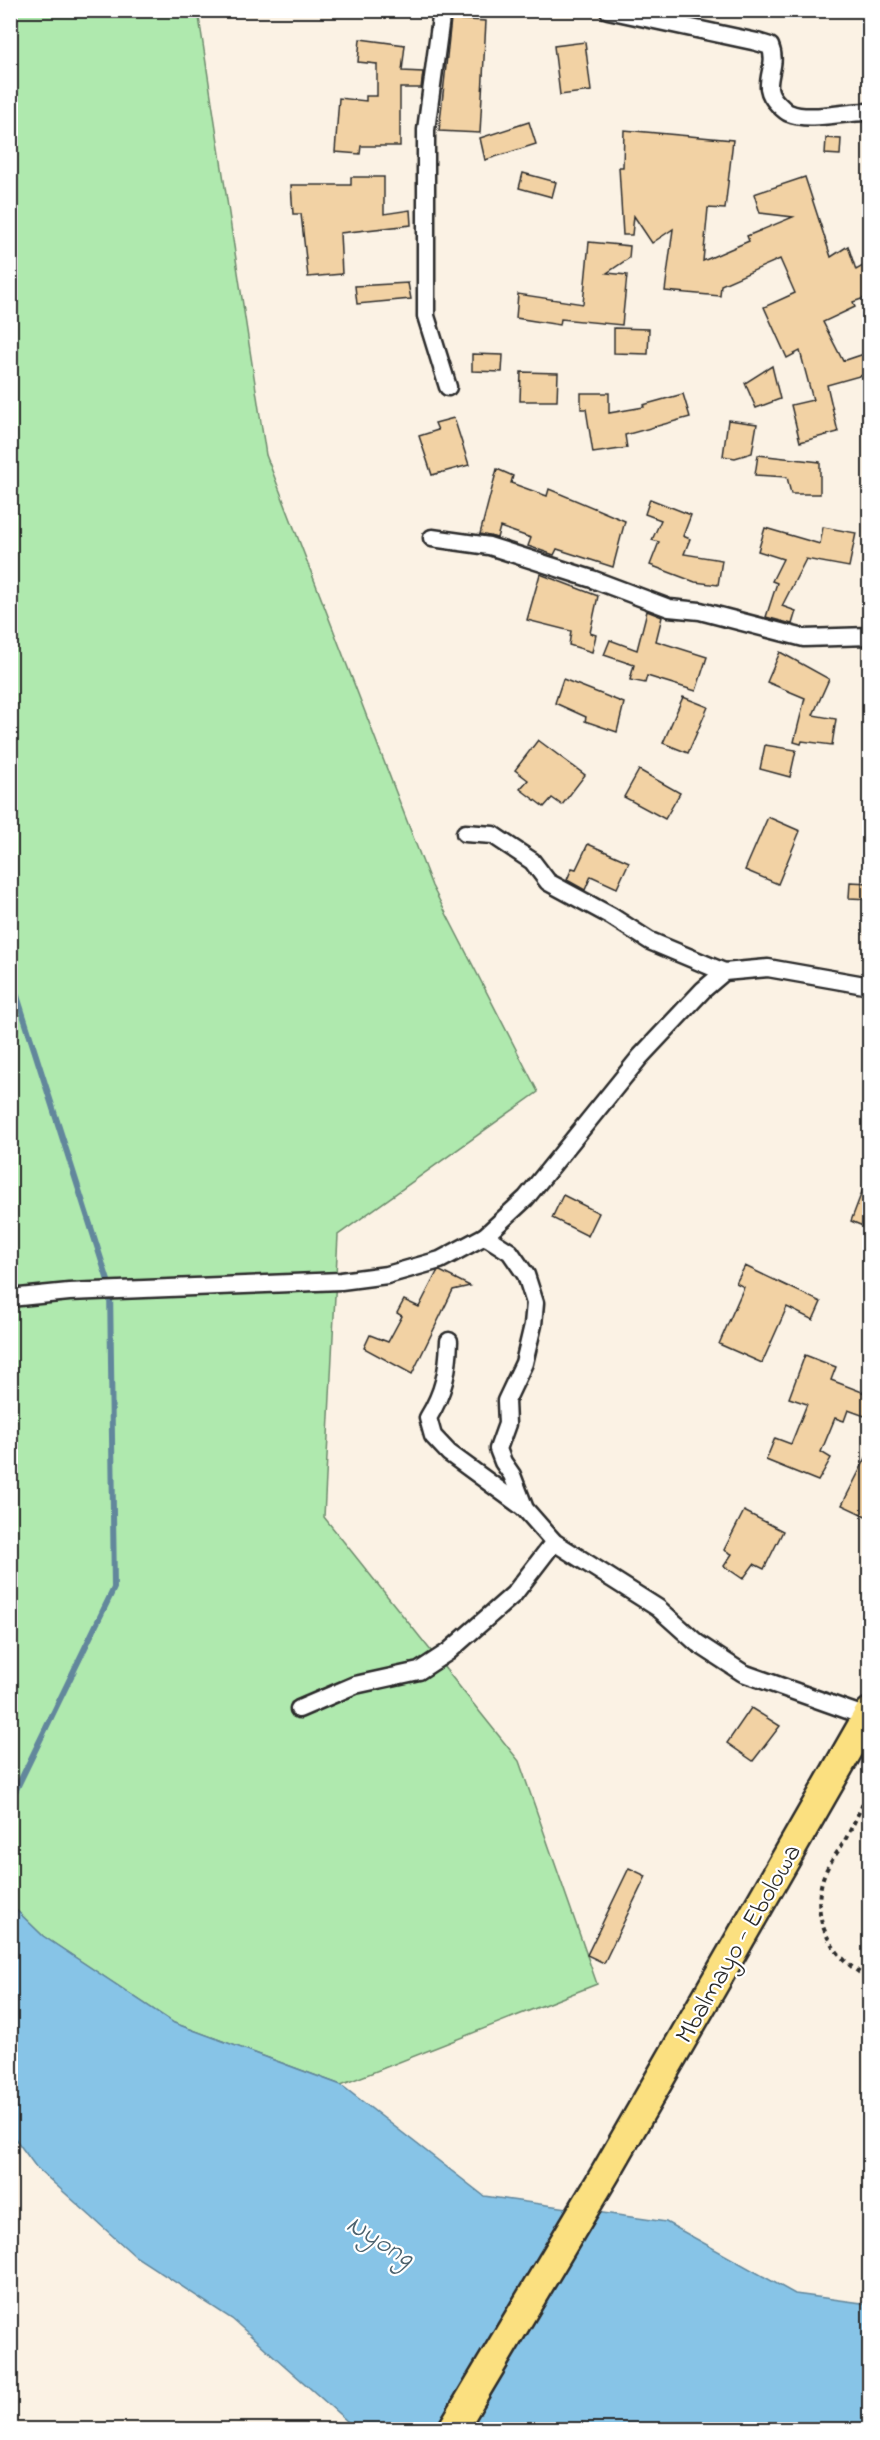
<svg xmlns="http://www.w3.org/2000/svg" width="880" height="2440" viewBox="0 0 880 2440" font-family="'Indie Flower',sans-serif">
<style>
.green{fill:#afe9ae;stroke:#6d8a6c;stroke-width:1.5}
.water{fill:#87c4e7;stroke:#62879c;stroke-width:1.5}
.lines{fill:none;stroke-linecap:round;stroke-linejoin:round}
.stream{stroke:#62879c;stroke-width:6}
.building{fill:#f2d2a4;stroke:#2b2b2b;stroke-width:1.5}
.minor-casing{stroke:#2b2b2b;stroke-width:21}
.trunk-casing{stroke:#2b2b2b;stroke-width:33}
.path{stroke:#2b2b2b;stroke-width:4;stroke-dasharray:4.5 4.5;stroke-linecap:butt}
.minor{stroke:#fff;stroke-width:16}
.trunk{stroke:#fbe080;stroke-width:28}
.labels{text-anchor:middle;stroke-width:4.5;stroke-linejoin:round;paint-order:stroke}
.street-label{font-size:26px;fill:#2b2b2b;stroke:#fff}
.water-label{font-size:27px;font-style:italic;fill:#4b616d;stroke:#fff}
</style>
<rect width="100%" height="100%" fill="#fbf2e4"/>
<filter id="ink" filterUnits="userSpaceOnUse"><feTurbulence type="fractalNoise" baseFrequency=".0167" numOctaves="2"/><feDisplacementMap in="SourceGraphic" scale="12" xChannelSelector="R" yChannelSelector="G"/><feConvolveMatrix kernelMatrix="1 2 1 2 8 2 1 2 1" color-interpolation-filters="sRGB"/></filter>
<g filter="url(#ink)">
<polygon class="green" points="10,11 198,11 266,455 432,886 538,1092 338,1235 324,1517 519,1761 597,1984 341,2085 174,2023 43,1936 11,1905"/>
<polygon class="water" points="11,1905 43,1936 174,2023 341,2085 484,2196 666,2222 795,2294 869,2304 869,2429 356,2429 232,2319 135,2256 36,2167 11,2133"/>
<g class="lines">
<polyline class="stream" points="10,974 110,1287 114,1588 10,1802"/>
</g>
<g class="building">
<polygon points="451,19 486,21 480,133 439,131"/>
<polygon points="360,39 405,45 402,71 423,72 421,88 400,88 400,146 361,146 360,154 335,152 339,98 366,101 366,96 377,96 377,64 358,62"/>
<polygon points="585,42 591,91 560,95 554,46"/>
<polygon points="529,122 536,144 485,160 480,138"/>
<polygon points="624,130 733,140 725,209 708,208 703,261 749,241 747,236 793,217 760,213 754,194 805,177 831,257 848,246 856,270 870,262 870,296 853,302 855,307 823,322 843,361 864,354 870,370 870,373 827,385 838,432 800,442 791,405 813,400 800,351 787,358 764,307 795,293 780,259 721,285 720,296 665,291 673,229 652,243 634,216 632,235 623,235 619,167 623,167"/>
<polygon points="826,138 841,139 840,155 825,154"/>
<polygon points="523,173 556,182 552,197 519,188"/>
<polygon points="351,177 384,177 384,214 410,210 411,225 340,233 342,274 308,277 301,214 293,214 291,185 351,185"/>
<polygon points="589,242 630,246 629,258 607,273 627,275 622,325 561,319 560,325 516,318 518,294 583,304"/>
<polygon points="408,283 411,299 357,304 355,286"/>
<polygon points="614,328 649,329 648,354 614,353"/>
<polygon points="472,354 503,355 502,372 472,371"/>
<polygon points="772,366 780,399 756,408 745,383"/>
<polygon points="521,372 558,373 557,401 520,401"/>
<polygon points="581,393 609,393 609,413 644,407 643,405 683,394 690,417 625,435 627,448 593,453 586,409 581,409"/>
<polygon points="454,418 469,465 432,475 419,436 438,430 435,423"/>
<polygon points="728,420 757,424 752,453 735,458 723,456"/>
<polygon points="758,455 820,462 820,494 791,494 787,477 755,475"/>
<polygon points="497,469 513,476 511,483 547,496 549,489 625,521 613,567 557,549 554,555 528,546 531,538 500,527 497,538 480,534"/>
<polygon points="650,499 691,515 683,536 690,539 684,554 722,560 718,585 695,582 650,565 659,542 652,540 661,520 645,514"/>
<polygon points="823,527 856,533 849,567 806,559 782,606 796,611 792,624 766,617 777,583 772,581 783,559 758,551 765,528 820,544"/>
<polygon points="540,574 598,596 590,633 596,635 592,652 569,645 571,631 527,620"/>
<polygon points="647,611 662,617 656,641 707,657 696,691 647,676 645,683 630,680 634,665 604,655 610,640 637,650"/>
<polygon points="780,652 829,679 813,715 836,719 832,745 802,741 801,744 794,742 805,698 767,682"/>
<polygon points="563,679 624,703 617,732 585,721 586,717 555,703"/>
<polygon points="683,697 708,707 688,753 663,743"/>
<polygon points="538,740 585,775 562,805 552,798 544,807 520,789 528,780 515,770"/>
<polygon points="765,745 796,750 790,777 760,769"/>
<polygon points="639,770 680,793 665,819 624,797"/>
<polygon points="768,817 800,831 778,884 745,870"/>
<polygon points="588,844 629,862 617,888 591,876 585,890 567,880 572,868 576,869"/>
<polygon points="850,882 870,883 870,899 849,898"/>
<polygon points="868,1176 870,1176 870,1229 851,1221"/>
<polygon points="563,1195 599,1213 588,1236 552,1218"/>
<polygon points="745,1266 821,1302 813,1320 787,1307 762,1363 719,1344 744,1287 736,1283"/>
<polygon points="440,1271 470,1286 453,1290 412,1374 364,1348 370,1335 388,1342 402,1316 397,1313 404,1300 419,1307 437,1272"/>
<polygon points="805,1355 836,1367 831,1380 870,1395 870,1418 848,1410 844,1421 835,1418 821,1452 831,1458 818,1481 766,1460 775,1438 791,1444 807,1404 789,1398"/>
<polygon points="870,1450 870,1518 842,1505"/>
<polygon points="744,1511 783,1531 764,1569 754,1564 743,1579 724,1566 732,1554 724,1550"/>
<polygon points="751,1708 780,1726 753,1761 727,1743"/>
<polygon points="629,1868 646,1876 604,1963 587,1955"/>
</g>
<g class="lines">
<defs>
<g id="minor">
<polyline points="442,10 426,130 426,316 448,387"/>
<path d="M608,10L757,42L770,46C777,62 768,73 769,88C770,94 774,100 778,104C781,107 786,112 789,113C809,122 847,111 870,112"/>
<polyline points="432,538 489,546 592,579 669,608 700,611 804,638 870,636"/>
<polyline points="465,833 493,835 532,861 548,882 611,916 650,941 724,972"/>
<polyline points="485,1236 510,1252 526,1275 535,1303 533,1325 524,1363 506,1401 507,1424 498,1449 503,1462 512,1475 525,1509 554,1542 658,1608 697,1643 743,1673 867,1717"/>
<polyline points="10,1298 69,1292 341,1281 387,1275 440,1260 485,1236 526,1198 640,1057 703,990 724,972 768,968 870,986"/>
<path d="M449,1341C448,1371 444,1392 428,1418L433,1436L449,1453L524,1508"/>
<polyline points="299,1709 355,1685 419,1671 448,1652 514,1594 554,1542"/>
</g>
<polyline id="trunk" points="452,2430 605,2174 870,1712"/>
</defs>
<use href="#minor" class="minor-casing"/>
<use href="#trunk" class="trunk-casing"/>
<path class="path" d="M870,1787C862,1806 854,1824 844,1842C837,1853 827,1866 823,1878C810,1921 832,1958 870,1979"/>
<use href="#minor" class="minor"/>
<use href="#trunk" class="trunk"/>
</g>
</g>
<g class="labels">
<g class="street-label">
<text transform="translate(737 1943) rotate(-60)" y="9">Mbalmayo - Ebolowa</text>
</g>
<g class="water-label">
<text transform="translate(381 2240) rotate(32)" y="9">Nyong</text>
</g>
</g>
<rect width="880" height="2440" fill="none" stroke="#fff" stroke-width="36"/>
<rect x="18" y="18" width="844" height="2404" fill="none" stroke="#2b2b2b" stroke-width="2" filter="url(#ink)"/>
</svg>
